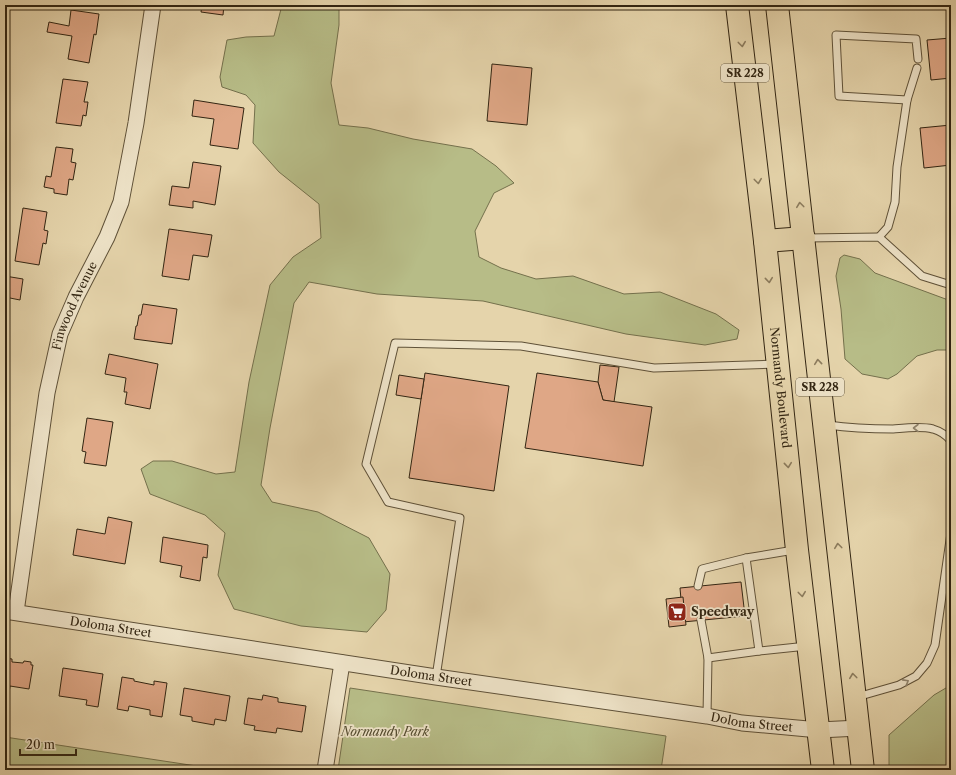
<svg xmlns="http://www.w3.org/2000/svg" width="956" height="775" viewBox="0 0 956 775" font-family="'Libre Caslon Text',serif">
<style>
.green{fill:#b7bc87;stroke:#74704c}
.building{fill:#dfa786;stroke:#322512}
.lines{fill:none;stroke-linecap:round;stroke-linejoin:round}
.service-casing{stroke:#5f5138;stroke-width:9}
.minor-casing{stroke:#5f5138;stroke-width:17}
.primary-casing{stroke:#322512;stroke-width:24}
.service{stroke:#eee3c8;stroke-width:7}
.minor{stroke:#eee3c8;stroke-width:15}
.primary{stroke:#e5d4ab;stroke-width:22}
.oneway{stroke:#8c7c5e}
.oneway2{stroke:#90846d}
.labels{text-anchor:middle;stroke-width:3.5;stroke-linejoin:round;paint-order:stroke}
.shield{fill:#eee3c8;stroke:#6a5e49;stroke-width:1}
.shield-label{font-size:11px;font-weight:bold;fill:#322512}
.street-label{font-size:12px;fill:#322512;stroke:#eee3c8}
.poi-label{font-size:12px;font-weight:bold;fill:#322512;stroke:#eee3c8;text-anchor:start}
.park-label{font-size:12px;font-style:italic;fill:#534b2f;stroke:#eee3c8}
</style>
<rect width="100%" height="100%" fill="#e5d4ab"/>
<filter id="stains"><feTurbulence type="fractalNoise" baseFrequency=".005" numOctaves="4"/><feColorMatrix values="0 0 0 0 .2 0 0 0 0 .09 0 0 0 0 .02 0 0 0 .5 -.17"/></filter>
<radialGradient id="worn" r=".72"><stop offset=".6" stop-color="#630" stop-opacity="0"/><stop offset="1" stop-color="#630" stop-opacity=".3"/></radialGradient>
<g class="green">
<polygon points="278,5 339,5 339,25 331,83 339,125 368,128 413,139 472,149 496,166 514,183 494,193 475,231 479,257 501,268 536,279 573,276 624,294 660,292 716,314 739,330 737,339 705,345 626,334 483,301 377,294 309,282 294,303 270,428 261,485 272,502 318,512 369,538 390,574 386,610 367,632 301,626 234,609 218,575 225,533 205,515 150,494 141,469 153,461 172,461 216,474 235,472 249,382 270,285 293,257 321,238 319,204 279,172 253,143 255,105 246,95 222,87 220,77 227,40 246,37 274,36 281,9"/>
<polygon points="844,255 860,259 875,273 951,301 951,350 937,350 917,356 897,374 888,379 862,374 845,359 841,309 836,276 840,258"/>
<polygon points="951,685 951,770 889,770 889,735 934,695"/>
<polygon points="350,688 666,736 661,770 338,770"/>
<polygon points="5,737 223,770 5,770"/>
</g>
<g class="building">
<polygon points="202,5 224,5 223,15 201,12"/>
<polygon points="71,10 99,14 96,35 94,34 89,63 68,59 72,36 47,32 49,22 69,26"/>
<polygon points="951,38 951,78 931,80 927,40"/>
<polygon points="492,64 532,68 527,125 487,121"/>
<polygon points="63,79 88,82 84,102 88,102 86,116 83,115 81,126 56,123"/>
<polygon points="194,100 244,108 238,149 210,145 214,119 192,116"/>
<polygon points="951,125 951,165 924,168 920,128"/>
<polygon points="56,147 73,149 71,162 76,163 73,180 69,179 67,195 54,193 54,189 44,187 46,176 51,177"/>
<polygon points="193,162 221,166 215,205 193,201 193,208 169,205 172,186 189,188"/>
<polygon points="23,208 47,212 44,230 48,231 46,244 43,243 39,265 15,261"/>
<polygon points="169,229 212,235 208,257 193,255 189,280 162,276"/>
<polygon points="5,276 23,279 20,300 5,297"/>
<polygon points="143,304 177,309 172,344 134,339 136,326 137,326 139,315 141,315"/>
<polygon points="109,354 158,364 150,409 125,404 127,392 124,392 126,378 105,374"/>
<polygon points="600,365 619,367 614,402 603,400 598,382"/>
<polygon points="425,373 509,386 494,491 409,478"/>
<polygon points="537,373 598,382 603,400 652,407 643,466 525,448"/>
<polygon points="399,375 424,379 421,399 396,395"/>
<polygon points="87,418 113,422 106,466 84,463 86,452 82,451"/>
<polygon points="108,517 132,522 125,564 73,555 77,529 105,534"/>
<polygon points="163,537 208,545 207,558 203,557 200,581 180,577 182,566 160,562"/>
<polygon points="741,582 745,616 683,622 680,588"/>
<polygon points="683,597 686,625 669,627 666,599"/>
<polygon points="5,658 12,659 12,662 23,663 24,661 31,662 31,665 33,665 29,689 10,686 9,693 5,692"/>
<polygon points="63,668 103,674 98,707 86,705 87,700 59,696"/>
<polygon points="122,677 134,679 134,681 154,685 154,681 167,683 162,717 150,715 150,710 129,706 128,711 117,709"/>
<polygon points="184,688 230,696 226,721 215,719 214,725 192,721 192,717 180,715"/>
<polygon points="263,695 278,698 278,702 306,706 302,732 277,728 276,733 254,730 255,726 244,724 248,698 262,700"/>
</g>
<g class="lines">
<defs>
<g id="service">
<polyline points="907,100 839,96 836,35 916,39 918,59"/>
<polyline points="879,237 888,227 895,202 897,167 907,100 917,68"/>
<polyline points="806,238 879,237 922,276 951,285"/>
<path d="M828,425C849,428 871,429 893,429C906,428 920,426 933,429C940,431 947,436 951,441"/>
<polyline points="794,550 746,558 759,651 807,646"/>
<polyline points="698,586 702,569 746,558"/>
<polyline points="701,620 708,658 707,716"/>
<polyline points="708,658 759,651"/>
<polyline points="436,677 460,518 388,502 366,464 395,343 521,346 654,368 776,364"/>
<polyline points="857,697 899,685 916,676 927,663 935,645 951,533"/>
</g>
<g id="minor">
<path id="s1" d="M5,611L436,677L707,716L742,723L819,730L859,728"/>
<path id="s2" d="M16,612L47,393L60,334L76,297L107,237L121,202L136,123L153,5"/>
<polyline points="325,770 342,663"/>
</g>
<g id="primary">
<path id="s3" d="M737,5L765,241L797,550L823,770"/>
<polyline points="777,5 863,770"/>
<polyline points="765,241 804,238"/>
</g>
</defs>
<use href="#service" class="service-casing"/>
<use href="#minor" class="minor-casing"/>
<use href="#primary" class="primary-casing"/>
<use href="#service" class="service"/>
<use href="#minor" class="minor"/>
<use href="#primary" class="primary"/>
</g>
<defs><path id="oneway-chevron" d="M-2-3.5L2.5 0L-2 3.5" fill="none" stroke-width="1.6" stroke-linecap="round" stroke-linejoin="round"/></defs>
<g class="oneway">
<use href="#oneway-chevron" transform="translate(742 44) rotate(83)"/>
<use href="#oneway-chevron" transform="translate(758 181) rotate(83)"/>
<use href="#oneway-chevron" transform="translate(800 205) rotate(-97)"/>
<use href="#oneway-chevron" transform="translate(769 280) rotate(84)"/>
<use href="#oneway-chevron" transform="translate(818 362) rotate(-96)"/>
<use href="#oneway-chevron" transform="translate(788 465) rotate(84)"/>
<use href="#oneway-chevron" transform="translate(838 546) rotate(-97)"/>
<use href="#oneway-chevron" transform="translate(802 594) rotate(83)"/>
<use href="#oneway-chevron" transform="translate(853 676) rotate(-97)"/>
</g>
<g class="oneway2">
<use href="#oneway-chevron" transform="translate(916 428) rotate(180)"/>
<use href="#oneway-chevron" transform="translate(906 682) rotate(-29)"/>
</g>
<defs>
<symbol id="supermarket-square" viewBox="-11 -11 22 22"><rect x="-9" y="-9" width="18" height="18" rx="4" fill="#8f2418" stroke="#eee3c8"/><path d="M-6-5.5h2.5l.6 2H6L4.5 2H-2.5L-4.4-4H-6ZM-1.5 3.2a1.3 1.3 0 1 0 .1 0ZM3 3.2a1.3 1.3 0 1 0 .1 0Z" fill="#fff"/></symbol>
</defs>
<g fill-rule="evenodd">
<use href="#supermarket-square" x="666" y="601" width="22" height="22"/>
</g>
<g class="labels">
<g class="shield">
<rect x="721" y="64" width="48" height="18" rx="3"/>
<rect x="796" y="378" width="48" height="18" rx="3"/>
</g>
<g class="shield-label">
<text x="745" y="77">SR 228</text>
<text x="820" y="391">SR 228</text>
</g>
<g class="street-label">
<text dy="4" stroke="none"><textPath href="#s2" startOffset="313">Finwood Avenue</textPath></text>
<text dy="4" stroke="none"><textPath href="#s3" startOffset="385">Normandy Boulevard</textPath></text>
<text dy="4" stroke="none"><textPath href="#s1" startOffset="107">Doloma Street</textPath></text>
<text dy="4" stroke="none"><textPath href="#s1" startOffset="431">Doloma Street</textPath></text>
<text dy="4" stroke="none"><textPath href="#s1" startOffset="755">Doloma Street</textPath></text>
</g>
<g class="poi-label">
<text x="691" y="616">Speedway</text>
</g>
<g class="park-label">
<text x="385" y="736">Normandy Park</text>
</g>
</g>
<rect width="956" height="775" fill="none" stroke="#e5d4ab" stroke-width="20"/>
<rect x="6" y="6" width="944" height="763" fill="none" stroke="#322512" stroke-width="2"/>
<rect x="10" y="10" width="936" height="755" fill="none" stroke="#322512"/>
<path d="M20 749v6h56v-6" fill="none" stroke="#322512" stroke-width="2"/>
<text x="26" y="749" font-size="12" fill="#322512" stroke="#eee3c8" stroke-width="3" paint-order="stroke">20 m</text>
<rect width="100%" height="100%" filter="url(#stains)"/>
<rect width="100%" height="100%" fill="url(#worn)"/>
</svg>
